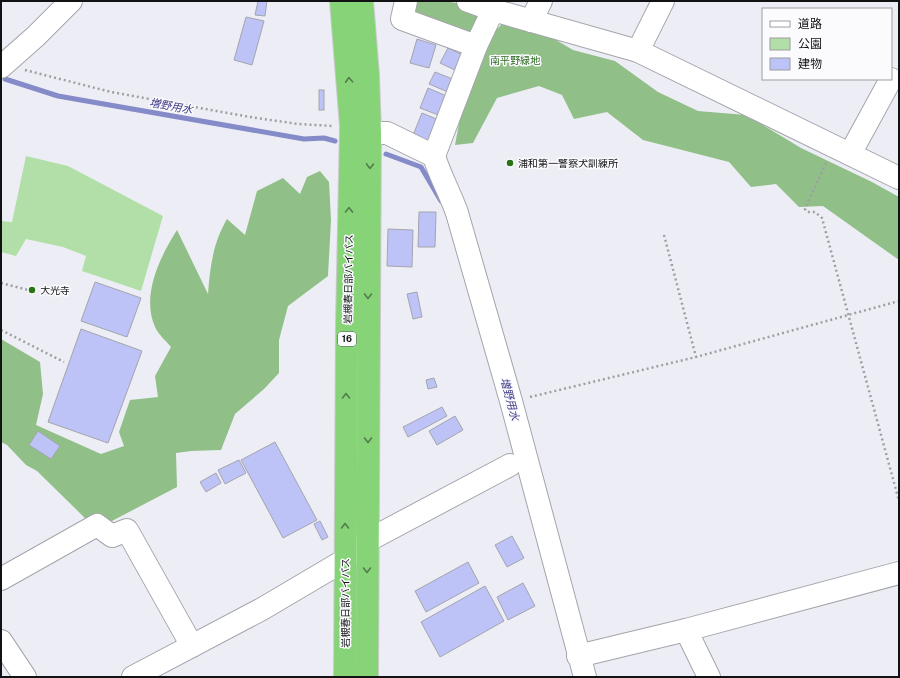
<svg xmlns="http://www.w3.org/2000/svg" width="900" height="678" viewBox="0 0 900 678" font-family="'Public Sans','Noto Sans JP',sans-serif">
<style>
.green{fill:#b1dfa7}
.forest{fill:#91bf88}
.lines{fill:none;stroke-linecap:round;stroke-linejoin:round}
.stream{stroke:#858ac8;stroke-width:5}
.building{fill:#bdc2f7;stroke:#a4a5ac}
.minor-casing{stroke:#a4a5ab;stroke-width:24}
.highway-casing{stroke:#cbcbcb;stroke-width:24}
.path{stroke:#9e9fa4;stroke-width:2.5;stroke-dasharray:2 3;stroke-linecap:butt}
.minor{stroke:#fff;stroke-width:22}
.highway{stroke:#87d478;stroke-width:22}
.oneway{stroke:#527d4b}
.poi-dot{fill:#297317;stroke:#fbfbfe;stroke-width:1.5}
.labels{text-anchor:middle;stroke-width:3;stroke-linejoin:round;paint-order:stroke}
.shield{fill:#fbfbfe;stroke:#57585a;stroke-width:1}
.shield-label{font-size:9px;font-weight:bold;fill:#111214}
.park-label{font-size:10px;fill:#2c681f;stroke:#fbfbfe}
.poi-label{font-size:10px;fill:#111214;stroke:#fbfbfe;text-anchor:start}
.street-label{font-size:10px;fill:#111214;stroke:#fbfbfe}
.water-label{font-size:11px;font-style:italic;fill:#3e3c87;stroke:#fbfbfe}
</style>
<rect width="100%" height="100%" fill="#edeef5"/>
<polygon class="green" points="26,156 68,166 163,216 141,291 82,271 86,256 63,247 26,239 16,256 1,252 1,221 12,222"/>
<g class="forest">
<path d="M416,1C439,1 464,0 484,13L471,38L409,15Z"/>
<polygon points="503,23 551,37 573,50 615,61 658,92 698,111 746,115 801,148 872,182 899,197 899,260 823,206 799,207 776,184 751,187 729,162 643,140 607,112 574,119 562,95 539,86 497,98 473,143 455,145 460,118 492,34"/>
<path d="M320,171L329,182L331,220L328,276L288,306L279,340V373L264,389L235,414L221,450L191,451L176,453L177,487L108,523L88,521L37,471L26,465L7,445L1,442V339L40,362L43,394L36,425L101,454L124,446L119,432L130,400L158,397L155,376L171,347C166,341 158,334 155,327C141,295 160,257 177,230L208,294C210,267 213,243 227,219L245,235L257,191L283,178L300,194L307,177Z"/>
</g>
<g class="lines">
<g class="stream">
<polyline points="5,79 58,96 304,139 324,138 335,141"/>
<polyline points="386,154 421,167 441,201"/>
</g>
</g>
<g class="building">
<polygon points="258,1 267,1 265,16 255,15"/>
<polygon points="246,17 264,21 252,65 234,60"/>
<polygon points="417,39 436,45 429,68 410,63"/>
<polygon points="448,48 467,57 459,72 440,63"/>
<polygon points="435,72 460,82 455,95 429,84"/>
<polygon points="428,88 449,97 441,116 420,108"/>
<rect x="319" y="90" width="5" height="20"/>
<polygon points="422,113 439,120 429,142 413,135"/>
<polygon points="419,212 436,212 435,247 418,247"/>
<polygon points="388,229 413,230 412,267 387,266"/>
<polygon points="95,282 141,298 127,337 81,321"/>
<polygon points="417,292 422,317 413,319 407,294"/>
<polygon points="81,329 142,351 108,443 48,422"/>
<polygon points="434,378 437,387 428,389 426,380"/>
<polygon points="442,407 447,416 408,437 403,427"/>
<polygon points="455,416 463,430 437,445 429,431"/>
<polygon points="38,431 60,446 51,459 29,445"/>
<polygon points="275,442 317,520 283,538 241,460"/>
<polygon points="239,460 246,473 225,484 218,470"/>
<polygon points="216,473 221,483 206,492 200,482"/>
<polygon points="320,521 328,537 322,540 314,524"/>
<polygon points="512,536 524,558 507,567 495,545"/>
<polygon points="468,562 479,583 426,612 415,591"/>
<polygon points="523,583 535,606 508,620 497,597"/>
<polygon points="485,586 504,621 440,657 421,622"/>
</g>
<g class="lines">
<defs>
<g id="minor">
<polyline points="406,1 402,19 476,46"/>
<polyline points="468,1 493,10 638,51 899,178"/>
<polyline points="531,21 541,1"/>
<polyline points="638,51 663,1"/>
<polyline points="1,67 36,36 71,1"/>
<polyline points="370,133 387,133 434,156 476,46 493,10"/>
<polyline points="850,154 891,79"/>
<path d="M434,156C440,176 450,193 457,213L511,401L585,677"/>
<polyline points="1,579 97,525 112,536 127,530 192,646"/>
<polyline points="686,630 709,677"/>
<polyline points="1,641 25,677"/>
<polyline points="578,656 686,630 899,573"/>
<polyline points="133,677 262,609 345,560 367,541 510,465"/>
</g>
<g id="highway">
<polyline points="341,1 351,126 347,324 345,677"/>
<polyline points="362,1 368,75 370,133 367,677"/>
</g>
</defs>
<use href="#minor" class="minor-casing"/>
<use href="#highway" class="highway-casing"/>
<g class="path">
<polyline points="25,70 111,92 250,117 298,124 333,126"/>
<polyline points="826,163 805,209 807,212 815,212 822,218 899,501"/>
<polyline points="664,235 696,357"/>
<polyline points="1,283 32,291"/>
<polyline points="1,330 64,362"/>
<polyline points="530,397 696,357 899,301"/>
</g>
<use href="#minor" class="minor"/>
<use href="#highway" class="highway"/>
</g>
<defs><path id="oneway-chevron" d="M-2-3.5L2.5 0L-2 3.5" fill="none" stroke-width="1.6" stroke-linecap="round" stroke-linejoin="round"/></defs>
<g class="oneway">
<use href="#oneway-chevron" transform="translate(349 80) rotate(-93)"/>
<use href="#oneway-chevron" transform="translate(370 166) rotate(91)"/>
<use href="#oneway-chevron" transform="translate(349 210) rotate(-89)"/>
<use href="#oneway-chevron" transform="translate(368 296) rotate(91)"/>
<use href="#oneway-chevron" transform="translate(346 396) rotate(-90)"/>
<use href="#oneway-chevron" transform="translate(368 440) rotate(90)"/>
<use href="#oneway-chevron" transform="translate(345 526) rotate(-90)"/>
<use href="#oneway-chevron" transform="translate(367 570) rotate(90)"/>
</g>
<g class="poi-dot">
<circle cx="510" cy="163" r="4"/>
<circle cx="32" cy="290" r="4"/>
</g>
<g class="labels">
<rect class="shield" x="338" y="332" width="18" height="14" rx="3"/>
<g class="shield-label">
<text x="347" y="342">16</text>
</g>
<g class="park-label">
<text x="515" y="64">南平野緑地</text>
</g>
<g class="poi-label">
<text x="518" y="167">浦和第一警察犬訓練所</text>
<text x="40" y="294">大光寺</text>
</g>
<g class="street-label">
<text transform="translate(348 279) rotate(-89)" y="4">岩槻春日部バイパス</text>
<text transform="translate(345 603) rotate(-90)" y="4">岩槻春日部バイパス</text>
</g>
<g class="water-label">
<text transform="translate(171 106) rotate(10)" y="4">増野用水</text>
<text transform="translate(510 399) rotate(75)" y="4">増野用水</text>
</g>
</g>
<rect width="900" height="678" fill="none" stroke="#111214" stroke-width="4"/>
<rect x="762" y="8" width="130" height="72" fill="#fbfbfe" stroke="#9d9ea0"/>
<rect x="770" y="21" width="20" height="6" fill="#ffffff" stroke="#9d9ea0"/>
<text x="798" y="28" font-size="12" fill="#111214">道路</text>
<rect x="770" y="38" width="20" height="12" fill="#b1dfa7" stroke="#9d9ea0"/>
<text x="798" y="48" font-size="12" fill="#111214">公園</text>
<rect x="770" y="58" width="20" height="12" fill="#bdc2f7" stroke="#9d9ea0"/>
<text x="798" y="68" font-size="12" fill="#111214">建物</text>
</svg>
